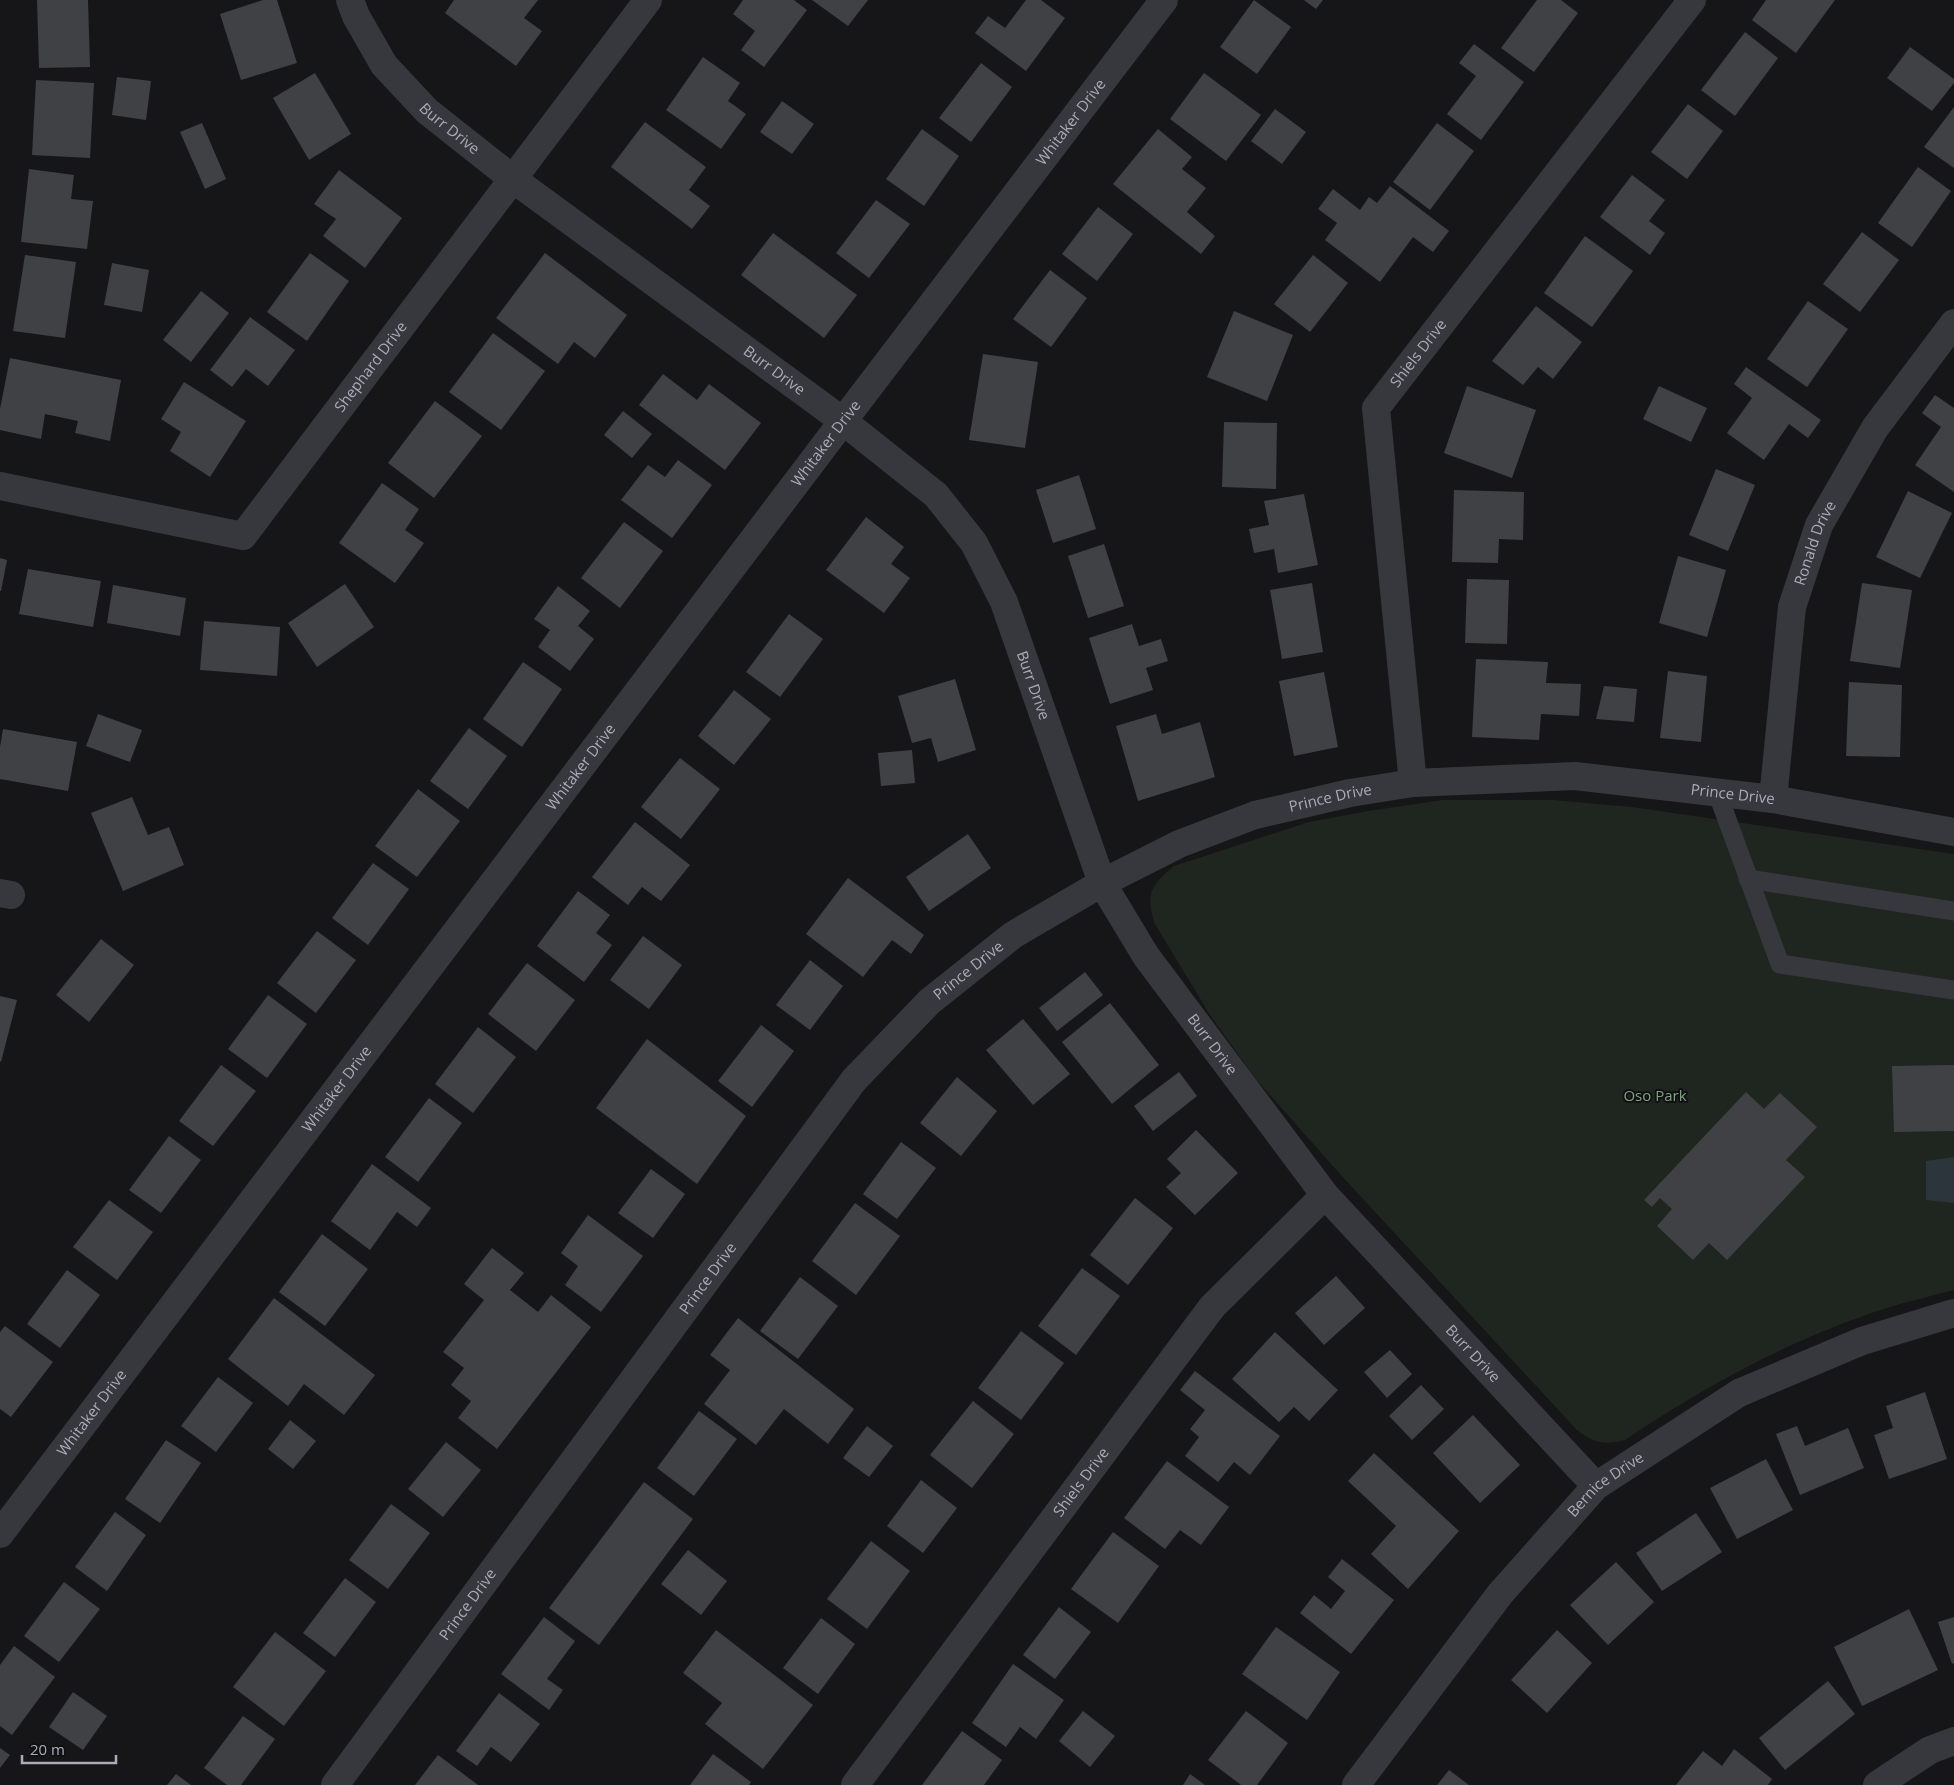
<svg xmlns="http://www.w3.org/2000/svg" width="1954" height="1785" viewBox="0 0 1954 1785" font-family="'Open Sans',sans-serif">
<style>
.green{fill:#1e261f}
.water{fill:#2c353c}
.building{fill:#404145}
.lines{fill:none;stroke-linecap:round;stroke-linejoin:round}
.lane{stroke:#37383d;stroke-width:19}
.street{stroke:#37383d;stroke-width:28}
.labels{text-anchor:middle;stroke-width:4;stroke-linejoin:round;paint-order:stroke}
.street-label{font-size:15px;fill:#a8adb8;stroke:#111113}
.park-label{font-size:15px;fill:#7fa381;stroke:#111113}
</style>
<rect width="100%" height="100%" fill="#161618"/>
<path class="green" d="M1443,800H1553L1632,807L1954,854V1290C1932,1296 1909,1301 1887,1308C1793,1338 1707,1385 1625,1440C1604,1445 1595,1444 1577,1430L1339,1173L1255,1078L1210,1015L1155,924C1145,894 1151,885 1174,866L1309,822L1368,811Z"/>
<polygon class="water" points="1954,1157 1954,1203 1926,1200 1926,1161"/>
<g class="building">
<polygon points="37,0 88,0 90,67 39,68"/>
<polygon points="263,0 277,0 297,63 241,80 220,14"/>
<polygon points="454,0 538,0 524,18 542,31 516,66 445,13"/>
<polygon points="743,0 794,0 807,10 764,67 741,50 755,31 733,14"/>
<polygon points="812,0 868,0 848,26"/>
<polygon points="1026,0 1041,0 1065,18 1026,71 975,33 988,16 1005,28"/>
<polygon points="1254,0 1291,27 1257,74 1220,47"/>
<polygon points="1304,0 1323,0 1316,9"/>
<polygon points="1537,0 1561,0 1578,13 1534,72 1501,48"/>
<polygon points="1766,0 1835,0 1796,53 1752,20"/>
<polygon points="1745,32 1778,58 1735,116 1701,90"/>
<polygon points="1474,44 1524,82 1481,140 1447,114 1476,76 1459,63"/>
<polygon points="1910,47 1954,79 1954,83 1932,111 1887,78"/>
<polygon points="703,57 740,83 728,101 746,114 721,149 666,110"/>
<polygon points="981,63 1012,87 971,142 939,118"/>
<polygon points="315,73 351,134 309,160 273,98"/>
<polygon points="1204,73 1261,115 1226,161 1170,119"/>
<polygon points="117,77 151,81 146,120 112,115"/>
<polygon points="36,80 94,83 90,158 32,155"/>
<polygon points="782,101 814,124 792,154 760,132"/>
<polygon points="1688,104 1723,131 1687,179 1651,152"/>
<polygon points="1954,107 1954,168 1924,147"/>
<polygon points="1275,109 1306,132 1282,164 1251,141"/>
<polygon points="645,122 706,167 689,190 710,206 692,229 611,167"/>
<polygon points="202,123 226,179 205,189 180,132"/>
<polygon points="1437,123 1474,151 1430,210 1393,182"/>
<polygon points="922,129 959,156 924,206 886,179"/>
<polygon points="1158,129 1192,157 1182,169 1206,188 1187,212 1215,236 1201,254 1113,184"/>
<polygon points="1918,167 1951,191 1912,247 1878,223"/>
<polygon points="29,169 74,175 71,199 93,201 87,249 21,242"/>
<polygon points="339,170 402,218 365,268 323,236 336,219 314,204"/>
<polygon points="1632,175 1665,200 1649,221 1665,233 1650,255 1600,217"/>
<polygon points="1390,186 1449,231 1433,252 1413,237 1380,282 1325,240 1337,223 1318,209 1333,189 1360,210 1369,197 1377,203"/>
<polygon points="876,200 910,224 869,278 836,253"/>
<polygon points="1098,207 1133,234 1097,281 1062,254"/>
<polygon points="1862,232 1899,260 1860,312 1823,284"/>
<polygon points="773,233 857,295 824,338 741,275"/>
<polygon points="1585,236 1633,271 1592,327 1544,293"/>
<polygon points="310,253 349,281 307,341 267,312"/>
<polygon points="545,253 627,315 595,358 574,342 558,364 496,318"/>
<polygon points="25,255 76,262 65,338 13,331"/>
<polygon points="1313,255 1348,283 1310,332 1274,304"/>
<polygon points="112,263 149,270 142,312 104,305"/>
<polygon points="1050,270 1087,298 1051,347 1013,319"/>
<polygon points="201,291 229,313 191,362 163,340"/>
<polygon points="1808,301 1848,329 1807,387 1767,359"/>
<polygon points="1536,306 1582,342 1553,379 1538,367 1523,385 1492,361"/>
<polygon points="1234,311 1293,335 1267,401 1207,377"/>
<polygon points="250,317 295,350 268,386 246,369 232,387 210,370"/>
<polygon points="493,333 545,371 501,430 449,392"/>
<polygon points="983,354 1038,362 1025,448 969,440"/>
<polygon points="10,358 121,380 110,441 75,433 78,421 45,414 41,439 0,430 0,409"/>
<polygon points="1746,367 1821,420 1808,438 1789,424 1764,460 1727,433 1752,398 1734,384"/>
<polygon points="663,374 697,400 709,384 761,423 725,470 639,405"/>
<polygon points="184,382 246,421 210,477 170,451 181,432 161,419"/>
<polygon points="1467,386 1536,410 1512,478 1444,453"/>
<polygon points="1659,386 1707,408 1691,442 1643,419"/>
<polygon points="1935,395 1954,408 1954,492 1915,465 1941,427 1922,413"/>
<polygon points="435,401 482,436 434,498 388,463"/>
<polygon points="623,411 652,434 632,458 604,435"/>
<polygon points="1224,422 1277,423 1276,489 1222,487"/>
<polygon points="678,460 712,485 672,538 621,500 648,465 665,477"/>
<polygon points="1716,469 1755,485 1728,551 1689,535"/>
<polygon points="1079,475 1096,529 1053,543 1036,490"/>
<polygon points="382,483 419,509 405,530 424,543 395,583 339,543"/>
<polygon points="1454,490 1524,492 1523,540 1499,539 1498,563 1452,562"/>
<polygon points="1908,491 1952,513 1920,578 1876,557"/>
<polygon points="1304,494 1318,565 1278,573 1274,549 1254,553 1249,529 1269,525 1264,501"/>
<polygon points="866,517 904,547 891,564 910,578 884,613 826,570"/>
<polygon points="624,522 663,551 620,608 581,578"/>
<polygon points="1104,544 1124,606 1088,618 1068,556"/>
<polygon points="1678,556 1726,570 1707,637 1659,623"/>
<polygon points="0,558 7,560 1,591 0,591"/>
<polygon points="28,569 101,581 93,627 19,614"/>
<polygon points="1467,579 1509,580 1507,644 1465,643"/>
<polygon points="1312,583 1323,652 1282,659 1270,590"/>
<polygon points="1862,583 1912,590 1900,668 1850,661"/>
<polygon points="345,584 374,627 317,667 288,623"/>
<polygon points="113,585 186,598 180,636 107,623"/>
<polygon points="558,586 590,611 578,626 594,639 570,671 538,647 550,630 534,619"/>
<polygon points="789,614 823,639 780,697 746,672"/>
<polygon points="204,621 280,627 277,676 200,670"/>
<polygon points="1132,624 1139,646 1161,639 1168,661 1146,668 1153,690 1110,704 1089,638"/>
<polygon points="1476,659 1548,662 1546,683 1581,684 1579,716 1541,714 1539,740 1472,737"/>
<polygon points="523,662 562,689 522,747 483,719"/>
<polygon points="1668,671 1707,676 1701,742 1660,738"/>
<polygon points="1324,672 1338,747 1294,756 1279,681"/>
<polygon points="955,679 976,750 938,762 931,738 912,743 898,696"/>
<polygon points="1849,682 1902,685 1900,757 1846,756"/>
<polygon points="1604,686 1637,689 1634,722 1596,719"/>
<polygon points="734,690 771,719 734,765 698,736"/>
<polygon points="98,714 142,730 130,762 86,746"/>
<polygon points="1156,714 1162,734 1200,722 1215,777 1138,801 1116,726"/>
<polygon points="469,728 507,756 468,809 430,781"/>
<polygon points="3,729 77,742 68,791 0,779 0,747"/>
<polygon points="912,750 915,783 881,786 878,753"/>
<polygon points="680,758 720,789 681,839 641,807"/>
<polygon points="418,789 460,821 417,877 375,846"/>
<polygon points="132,797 148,835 169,827 184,865 123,891 91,813"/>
<polygon points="635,822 690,865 661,901 642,887 628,905 592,877"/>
<polygon points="968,834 991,868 929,911 906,877"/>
<polygon points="373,863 409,889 368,945 332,918"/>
<polygon points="848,878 924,935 911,954 892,940 863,977 806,934"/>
<polygon points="578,891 610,915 596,933 612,945 584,982 537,946"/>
<polygon points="317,931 356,960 316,1013 277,983"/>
<polygon points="643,936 682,965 649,1009 610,980"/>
<polygon points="101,939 134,965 89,1022 56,995"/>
<polygon points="810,960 843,986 810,1030 776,1005"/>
<polygon points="527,963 575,1000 536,1051 488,1014"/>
<polygon points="1085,972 1103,995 1057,1031 1039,1008"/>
<polygon points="268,995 307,1024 267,1078 228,1049"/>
<polygon points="0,996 17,1000 1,1062 0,1061"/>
<polygon points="1110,1003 1159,1065 1112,1104 1062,1042"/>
<polygon points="1023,1019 1070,1074 1033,1105 986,1050"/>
<polygon points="761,1025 794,1051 752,1107 718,1081"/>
<polygon points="478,1027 516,1057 473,1113 435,1084"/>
<polygon points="647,1039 746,1116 697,1184 596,1108"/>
<polygon points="221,1065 256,1091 213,1146 179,1121"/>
<polygon points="1954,1065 1954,1131 1894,1132 1892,1066"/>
<polygon points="1179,1072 1197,1096 1153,1131 1134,1106"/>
<polygon points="957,1077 997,1111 961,1156 920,1123"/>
<polygon points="1746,1092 1764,1109 1780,1093 1817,1127 1786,1160 1805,1177 1727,1260 1709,1243 1693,1260 1657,1226 1672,1209 1660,1198 1652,1207 1644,1200"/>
<polygon points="429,1098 462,1123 418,1182 385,1157"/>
<polygon points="1196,1130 1238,1173 1195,1215 1166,1187 1181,1173 1167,1159"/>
<polygon points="169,1136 201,1160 161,1213 129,1190"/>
<polygon points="901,1142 936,1168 897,1219 863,1194"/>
<polygon points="372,1164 431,1208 417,1227 397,1212 370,1250 331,1221"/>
<polygon points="651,1169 685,1194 653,1238 618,1213"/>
<polygon points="1135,1198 1173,1228 1128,1285 1090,1255"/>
<polygon points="109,1200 153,1232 117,1280 73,1247"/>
<polygon points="855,1203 900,1236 856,1295 812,1261"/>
<polygon points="588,1215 643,1256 601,1312 565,1285 578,1266 561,1253"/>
<polygon points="322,1234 368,1269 325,1326 279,1292"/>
<polygon points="492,1248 524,1273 510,1290 538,1312 551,1295 591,1327 497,1449 458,1418 471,1401 451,1385 464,1368 443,1352 484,1300 464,1284"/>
<polygon points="1082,1268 1120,1296 1076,1355 1038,1326"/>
<polygon points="67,1270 100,1295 60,1348 27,1324"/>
<polygon points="1336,1276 1365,1308 1324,1345 1295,1313"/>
<polygon points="800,1277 838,1306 798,1359 760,1331"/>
<polygon points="274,1298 375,1375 344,1415 304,1384 288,1406 228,1359"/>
<polygon points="738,1318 854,1409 828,1444 784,1409 756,1445 704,1404 730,1370 710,1355"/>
<polygon points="5,1326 53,1362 11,1417 0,1409 0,1332"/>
<polygon points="1021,1331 1064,1363 1021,1420 978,1388"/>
<polygon points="1275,1332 1338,1390 1309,1421 1294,1407 1279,1422 1232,1379"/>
<polygon points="1390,1350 1412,1374 1387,1398 1364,1372"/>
<polygon points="1195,1371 1280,1436 1250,1475 1234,1462 1218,1482 1185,1456 1199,1437 1190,1429 1205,1410 1180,1390"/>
<polygon points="218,1377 253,1403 216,1452 181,1426"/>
<polygon points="1421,1385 1444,1409 1412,1440 1389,1416"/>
<polygon points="1925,1392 1947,1459 1889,1479 1874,1435 1893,1428 1886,1406"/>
<polygon points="973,1401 1014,1434 972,1488 930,1455"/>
<polygon points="699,1411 737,1439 694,1496 657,1468"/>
<polygon points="1473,1415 1520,1465 1480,1503 1433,1453"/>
<polygon points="290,1420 316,1441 293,1469 268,1449"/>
<polygon points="867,1426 893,1446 869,1477 843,1458"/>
<polygon points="1797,1426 1805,1446 1848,1428 1864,1468 1800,1495 1776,1434"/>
<polygon points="166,1440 201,1463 160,1523 125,1499"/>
<polygon points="446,1442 481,1470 443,1517 408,1489"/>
<polygon points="1374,1453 1459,1531 1408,1589 1371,1554 1396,1526 1348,1481"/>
<polygon points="1766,1459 1793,1510 1737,1539 1710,1488"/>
<polygon points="1167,1461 1229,1507 1201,1545 1180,1530 1165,1549 1124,1518"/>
<polygon points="921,1480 957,1508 923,1553 887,1526"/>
<polygon points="644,1482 693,1519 599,1645 549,1608"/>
<polygon points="391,1504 430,1533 388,1589 349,1560"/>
<polygon points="115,1512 146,1535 107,1591 75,1567"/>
<polygon points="1696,1513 1722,1552 1662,1591 1636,1553"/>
<polygon points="1113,1532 1159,1566 1118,1623 1071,1589"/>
<polygon points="871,1541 910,1571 867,1629 827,1599"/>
<polygon points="688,1550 727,1581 701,1615 661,1584"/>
<polygon points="1342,1559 1394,1600 1351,1654 1300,1613 1314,1595 1331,1609 1345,1591 1328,1577"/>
<polygon points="1616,1562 1654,1602 1608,1645 1570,1605"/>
<polygon points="345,1578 376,1602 335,1657 303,1633"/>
<polygon points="64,1582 100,1609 59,1662 24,1636"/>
<polygon points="1059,1607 1091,1632 1055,1679 1023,1655"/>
<polygon points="1909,1609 1938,1670 1862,1706 1834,1647"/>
<polygon points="544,1617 575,1641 547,1679 563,1690 549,1710 501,1674"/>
<polygon points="1954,1617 1954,1663 1952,1664 1938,1622"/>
<polygon points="821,1618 855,1644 818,1694 783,1668"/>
<polygon points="1276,1627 1340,1672 1307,1720 1242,1674"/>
<polygon points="716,1630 813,1705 763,1769 705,1724 722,1703 683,1673"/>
<polygon points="1557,1630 1592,1663 1547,1713 1511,1680"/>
<polygon points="275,1632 326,1671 284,1726 233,1687"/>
<polygon points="14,1646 55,1677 12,1735 0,1726 0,1665"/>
<polygon points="1013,1664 1064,1700 1036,1739 1020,1727 1006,1747 972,1723"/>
<polygon points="1828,1681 1855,1714 1785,1770 1759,1738"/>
<polygon points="73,1692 107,1716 83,1750 49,1727"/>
<polygon points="499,1693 540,1724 511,1762 491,1747 477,1766 456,1751"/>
<polygon points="1083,1711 1115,1736 1090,1767 1059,1741"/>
<polygon points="1246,1711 1288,1743 1257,1785 1241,1785 1208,1760"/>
<polygon points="243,1716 275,1739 241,1785 227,1785 204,1768"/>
<polygon points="962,1731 1002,1760 984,1785 922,1785"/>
<polygon points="0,1748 10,1755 0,1768"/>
<polygon points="1734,1749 1772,1779 1768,1785 1676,1785 1703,1751 1722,1766"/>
<polygon points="713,1754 751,1782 749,1785 690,1785"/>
<polygon points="438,1755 478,1785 415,1785"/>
<polygon points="1449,1770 1469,1785 1437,1785"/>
<polygon points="176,1774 191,1785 167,1785"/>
<polygon points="1190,1774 1205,1785 1183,1785"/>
</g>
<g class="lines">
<g class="lane">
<polyline points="1717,792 1780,964 1954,990"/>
<polyline points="1748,879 1954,911"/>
</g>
<g class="street">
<path id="s1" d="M350,0L356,16L384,65L427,111L513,179L843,421L936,495L974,543L1004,602L1102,883L1146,956L1325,1195L1596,1486"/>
<path id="s2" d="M0,486L243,536L648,0"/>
<path id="s3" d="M1413,783L1376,408L1692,0"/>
<path id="s4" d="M1773,799L1792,607L1819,525L1875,428L1954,323"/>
<polyline points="0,893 11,895"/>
<path id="s5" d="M0,1534L843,421L1164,0"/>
<path id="s6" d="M335,1785L854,1080L929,1002L1013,935L1102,883L1179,844L1255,815L1350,793L1413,783L1575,776L1773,799L1954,832"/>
<path id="s7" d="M855,1785L1212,1307L1325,1195"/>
<path id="s8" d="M1356,1785L1500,1594L1596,1486L1739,1393L1862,1341L1954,1313"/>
<polyline points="1877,1785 1930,1750 1954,1741"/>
</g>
</g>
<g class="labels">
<g class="street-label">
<text dy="5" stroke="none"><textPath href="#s5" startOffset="1772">Whitaker Drive</textPath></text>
<text dy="5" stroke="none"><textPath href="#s1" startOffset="165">Burr Drive</textPath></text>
<text dy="5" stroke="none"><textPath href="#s3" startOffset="446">Shiels Drive</textPath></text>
<text dy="5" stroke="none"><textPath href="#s2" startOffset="460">Shephard Drive</textPath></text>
<text dy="5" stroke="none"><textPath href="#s1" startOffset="570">Burr Drive</textPath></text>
<text dy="5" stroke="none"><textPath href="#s5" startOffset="1368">Whitaker Drive</textPath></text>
<text dy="5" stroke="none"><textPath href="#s4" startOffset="261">Ronald Drive</textPath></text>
<text dy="5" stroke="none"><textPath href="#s1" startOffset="990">Burr Drive</textPath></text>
<text dy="5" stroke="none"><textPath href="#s5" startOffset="962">Whitaker Drive</textPath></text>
<text dy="5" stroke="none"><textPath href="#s6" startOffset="1844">Prince Drive</textPath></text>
<text dy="5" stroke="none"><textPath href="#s6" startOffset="1439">Prince Drive</textPath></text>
<text dy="5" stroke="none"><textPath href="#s6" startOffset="1034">Prince Drive</textPath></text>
<text dy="5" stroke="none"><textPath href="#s1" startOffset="1395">Burr Drive</textPath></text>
<text dy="5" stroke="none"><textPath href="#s5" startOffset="558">Whitaker Drive</textPath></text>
<text dy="5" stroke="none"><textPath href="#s6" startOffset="629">Prince Drive</textPath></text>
<text dy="5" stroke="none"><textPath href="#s1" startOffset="1800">Burr Drive</textPath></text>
<text dy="5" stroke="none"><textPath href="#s5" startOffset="152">Whitaker Drive</textPath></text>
<text dy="5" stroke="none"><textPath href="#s7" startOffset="378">Shiels Drive</textPath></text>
<text dy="5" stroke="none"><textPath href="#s8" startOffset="392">Bernice Drive</textPath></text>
<text dy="5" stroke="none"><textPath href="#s6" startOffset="224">Prince Drive</textPath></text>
</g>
<g class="park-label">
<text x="1655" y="1101">Oso Park</text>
</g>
</g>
<path d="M22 1755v8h94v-8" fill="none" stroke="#a8adb8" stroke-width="2.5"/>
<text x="30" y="1755" font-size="15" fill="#a8adb8" stroke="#111113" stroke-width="4" paint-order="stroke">20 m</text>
</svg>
